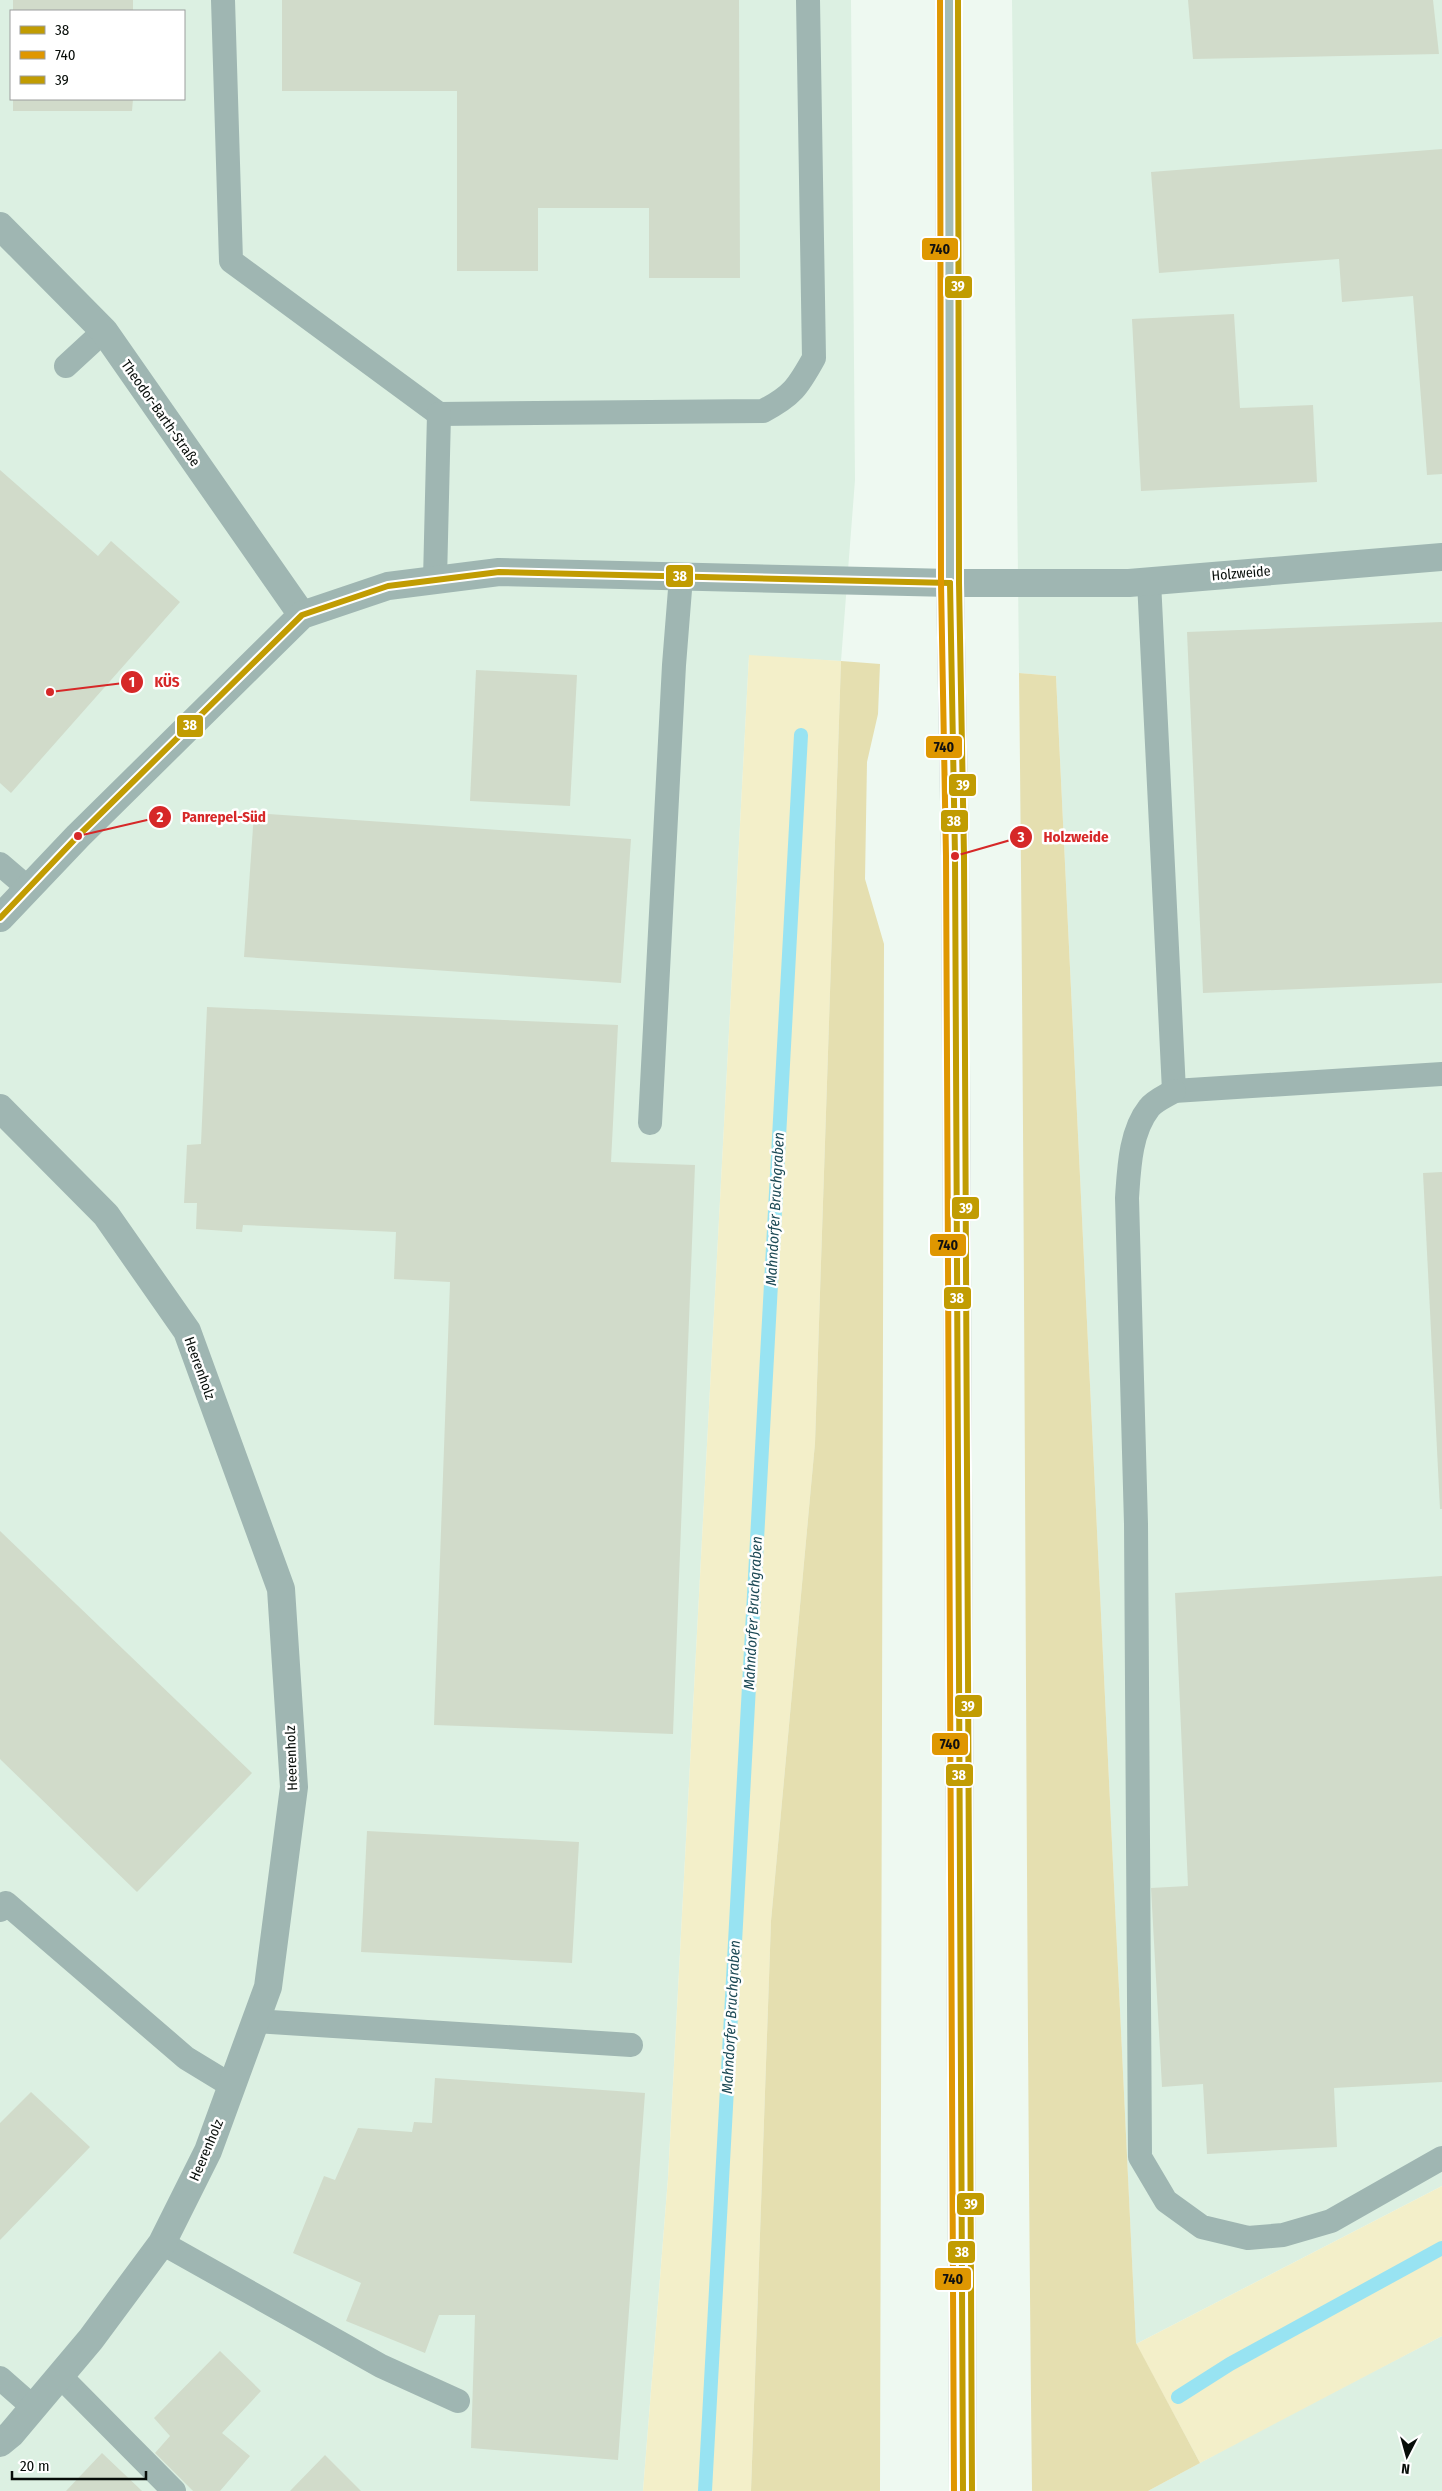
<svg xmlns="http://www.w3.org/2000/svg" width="1442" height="2491" viewBox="0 0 1442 2491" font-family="'Fira Sans Condensed',sans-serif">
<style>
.built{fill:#dcf0e2;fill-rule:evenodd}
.green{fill:#f3efc9}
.forest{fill:#e5dfb0}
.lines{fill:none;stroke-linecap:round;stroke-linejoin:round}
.stream{stroke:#98e3f2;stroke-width:14}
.building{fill:#d1dbca}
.lane{stroke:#9fb6b2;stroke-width:24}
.street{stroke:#9fb6b2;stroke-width:28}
.secondary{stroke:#a3bcb6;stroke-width:28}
.bus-1-casing{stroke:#fff;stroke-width:10}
.bus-2-casing{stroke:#fff;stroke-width:10}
.bus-3-casing{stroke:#fff;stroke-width:10}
.bus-1{stroke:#c19c02;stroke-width:6}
.bus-2{stroke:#df9701;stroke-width:6}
.bus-3{stroke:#c19c02;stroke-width:6}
.labels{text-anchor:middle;stroke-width:5;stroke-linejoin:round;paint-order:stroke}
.street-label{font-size:14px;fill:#070d09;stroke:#fff}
.water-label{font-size:15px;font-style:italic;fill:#1d4a56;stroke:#fff}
.leader{fill:none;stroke:#d62828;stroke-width:2}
.callout-dot{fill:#d62828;stroke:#fff;stroke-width:2}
.mark-label{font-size:15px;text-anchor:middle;font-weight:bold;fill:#fff}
.callout-label{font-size:15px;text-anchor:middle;font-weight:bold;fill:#d62828;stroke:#fff;stroke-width:5;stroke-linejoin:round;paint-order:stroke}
.line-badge{stroke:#fff;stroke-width:2}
.badge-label{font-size:14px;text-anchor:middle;font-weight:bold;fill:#fff}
.pale-badge-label{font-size:14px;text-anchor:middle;font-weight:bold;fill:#111}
</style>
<rect width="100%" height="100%" fill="#eef9f1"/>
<g class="built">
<path d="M0,0H851L855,480L841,661L749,656L668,2178L643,2491H0ZM11,11H184V99H11Z"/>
<polygon points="1012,0 1442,0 1442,2186 1136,2344 1056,676 1019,673"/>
<polygon points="1442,2336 1442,2491 1148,2491 1270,2425"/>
</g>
<g class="green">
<polygon points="749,655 841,661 815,1443 771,1921 751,2491 643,2491 668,2178"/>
<polygon points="1442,2186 1442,2336 1200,2463 1136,2344"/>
</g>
<g class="forest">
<polygon points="841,661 880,664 878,714 867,762 865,879 884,944 880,2491 751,2491 771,1921 815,1443"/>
<path d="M1019,673L1056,676L1136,2343L1200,2463L1148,2491H1032C1025,1885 1026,1279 1019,673Z"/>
</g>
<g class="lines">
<g class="stream">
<polyline points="1178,2397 1230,2364 1442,2248"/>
<polyline points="705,2491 801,735"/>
</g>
</g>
<g class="building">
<rect x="13" y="0" width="120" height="11"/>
<polygon points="282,0 739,0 740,278 649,278 649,208 538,208 538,271 457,271 457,91 282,91"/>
<polygon points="1188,0 1433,0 1439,54 1193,59"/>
<polygon points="13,99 133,99 132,111 13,111"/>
<polygon points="1442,149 1442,474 1427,475 1413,296 1342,302 1339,259 1159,273 1151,172"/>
<polygon points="1234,314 1240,408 1313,405 1317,482 1141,491 1132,319"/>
<polygon points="0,470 98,556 111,541 180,602 11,793 0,783"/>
<polygon points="1442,622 1442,983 1203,993 1187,632"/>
<polygon points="476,670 577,675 570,806 470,801"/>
<polygon points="254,813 631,839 621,983 244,957"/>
<polygon points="207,1007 618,1025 611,1162 695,1165 673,1734 434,1725 450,1282 394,1279 396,1232 243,1225 242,1232 196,1229 197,1203 184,1203 187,1145 201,1144"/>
<polygon points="1442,1172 1442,1509 1440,1509 1423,1173"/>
<polygon points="0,1531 252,1773 137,1892 0,1759"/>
<polygon points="1442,1576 1442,2082 1334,2088 1337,2147 1207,2154 1203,2084 1162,2087 1151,1888 1188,1886 1175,1593"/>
<polygon points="367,1831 579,1842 572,1963 361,1952"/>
<polygon points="435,2078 645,2093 618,2460 471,2448 475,2315 439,2315 425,2353 346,2321 361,2283 293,2253 324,2176 335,2180 358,2128 412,2132 414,2122 432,2123"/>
<polygon points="31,2092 90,2147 0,2240 0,2123"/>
<polygon points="220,2351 261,2391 222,2433 250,2456 220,2491 193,2491 155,2453 170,2436 154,2418"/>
<polygon points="102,2453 142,2491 66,2491"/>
<polygon points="325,2455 361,2491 290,2491"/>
</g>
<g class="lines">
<g class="lane">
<path d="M223,0L231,261L439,414L763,411C792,396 798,387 814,358L808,0"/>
<polyline points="66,366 104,331"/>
<polyline points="435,580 439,414"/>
<polyline points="1149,581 1174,1091 1442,1074"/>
<polyline points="0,864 28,888"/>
<path d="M1174,1091C1166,1096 1154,1101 1149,1108C1130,1132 1129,1169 1127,1198L1136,1524L1140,2157L1166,2201L1202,2227L1248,2238L1283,2235L1331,2221L1442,2158"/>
<polyline points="650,1123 674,665 681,577"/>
<polyline points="0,1910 6,1903 186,2058 232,2086"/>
<polyline points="255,2021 631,2045"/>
<polyline points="162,2243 381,2366 458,2401"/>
<polyline points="60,2376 174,2491"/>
<polyline points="0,2378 33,2407"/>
</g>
<g class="street">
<polyline points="0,226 104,331 302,615"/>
<polyline points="0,918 78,836 302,615 388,586 499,572 950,583 1129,583 1442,557"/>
<polyline points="0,1108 106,1215 187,1331 281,1589 294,1787 268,1987 208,2151 162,2243 91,2339 11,2434 0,2443"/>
</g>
<polyline class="secondary" points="949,0 950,583 955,856 963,2491"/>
<defs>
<g id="bus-1">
<polyline points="950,583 955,856 963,2491"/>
<polyline points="0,918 78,836 302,615 388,586 499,572 950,583"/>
</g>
<polyline id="bus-2" points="940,0 941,583 946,856 954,2491"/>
<polyline id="bus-3" points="958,0 959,583 964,856 972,2491"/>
</defs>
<use href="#bus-1" class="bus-1-casing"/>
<use href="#bus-2" class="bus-2-casing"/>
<use href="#bus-3" class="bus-3-casing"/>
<use href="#bus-1" class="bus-1"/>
<use href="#bus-2" class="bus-2"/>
<use href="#bus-3" class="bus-3"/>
</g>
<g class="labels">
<g class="street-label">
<text transform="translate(161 413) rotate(55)" y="5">Theodor-Barth-Straße</text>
<text transform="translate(1241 573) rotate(-5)" y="5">Holzweide</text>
<text transform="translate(200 1368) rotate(70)" y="5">Heerenholz</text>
<text transform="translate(291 1758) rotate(-92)" y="5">Heerenholz</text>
<text transform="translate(206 2150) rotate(-67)" y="5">Heerenholz</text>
</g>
<g class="water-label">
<text transform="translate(775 1209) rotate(-87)" y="5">Mahndorfer Bruchgraben</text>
<text transform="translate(753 1613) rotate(-87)" y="5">Mahndorfer Bruchgraben</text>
<text transform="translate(731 2017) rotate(-87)" y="5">Mahndorfer Bruchgraben</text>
</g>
</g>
<path class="leader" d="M50 692L132 682M78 836L160 817M955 856L1021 837"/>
<g class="callout-dot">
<circle cx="50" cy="692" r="5"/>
<circle cx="78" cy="836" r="5"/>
<circle cx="955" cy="856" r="5"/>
<circle cx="132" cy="682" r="12"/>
<circle cx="160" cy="817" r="12"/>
<circle cx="1021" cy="837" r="12"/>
</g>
<g class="mark-label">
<text x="132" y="687">1</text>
<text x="160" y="822">2</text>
<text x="1021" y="842">3</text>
</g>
<g class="callout-label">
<text x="167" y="687">KÜS</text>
<text x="224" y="822">Panrepel-Süd</text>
<text x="1076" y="842">Holzweide</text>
</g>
<g class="line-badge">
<rect x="921" y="237" width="38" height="24" rx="5" fill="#df9701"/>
<rect x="944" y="275" width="29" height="24" rx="5" fill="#c19c02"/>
<rect x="665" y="564" width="29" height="24" rx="5" fill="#c19c02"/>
<rect x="176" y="714" width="28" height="24" rx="5" fill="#c19c02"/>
<rect x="925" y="735" width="38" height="24" rx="5" fill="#df9701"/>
<rect x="948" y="773" width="29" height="24" rx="5" fill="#c19c02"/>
<rect x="940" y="809" width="29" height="24" rx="5" fill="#c19c02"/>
<rect x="951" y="1196" width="29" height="24" rx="5" fill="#c19c02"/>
<rect x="929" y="1233" width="38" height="24" rx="5" fill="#df9701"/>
<rect x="943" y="1286" width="29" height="24" rx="5" fill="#c19c02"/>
<rect x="954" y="1694" width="29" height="24" rx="5" fill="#c19c02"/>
<rect x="931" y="1732" width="38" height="24" rx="5" fill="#df9701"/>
<rect x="945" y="1763" width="29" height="24" rx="5" fill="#c19c02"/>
<rect x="956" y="2192" width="29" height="24" rx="5" fill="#c19c02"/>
<rect x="947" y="2240" width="29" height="24" rx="5" fill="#c19c02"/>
<rect x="934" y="2267" width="38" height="24" rx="5" fill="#df9701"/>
</g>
<g class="badge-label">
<text x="958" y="291">39</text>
<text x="680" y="581">38</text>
<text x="190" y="730">38</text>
<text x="963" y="790">39</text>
<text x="954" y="826">38</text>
<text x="966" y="1213">39</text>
<text x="957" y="1303">38</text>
<text x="968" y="1711">39</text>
<text x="959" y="1780">38</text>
<text x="971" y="2209">39</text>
<text x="962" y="2257">38</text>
</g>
<g class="pale-badge-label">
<text x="940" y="254">740</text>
<text x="944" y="752">740</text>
<text x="948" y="1250">740</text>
<text x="950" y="1749">740</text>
<text x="953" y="2284">740</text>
</g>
<rect x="10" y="10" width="175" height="90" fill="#ffffff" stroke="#9c9e9d"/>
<rect x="20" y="26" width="25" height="8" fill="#c19c02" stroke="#9c9e9d"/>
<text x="55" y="35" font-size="15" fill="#070d09">38</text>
<rect x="20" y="51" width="25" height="8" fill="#df9701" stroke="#9c9e9d"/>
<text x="55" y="60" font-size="15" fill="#070d09">740</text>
<rect x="20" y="76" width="25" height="8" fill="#c19c02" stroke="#9c9e9d"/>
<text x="55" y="85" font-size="15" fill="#070d09">39</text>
<g transform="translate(1407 2456) rotate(186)" stroke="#ffffff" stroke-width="4" paint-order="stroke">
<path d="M0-4L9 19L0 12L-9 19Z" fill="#070d09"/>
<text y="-8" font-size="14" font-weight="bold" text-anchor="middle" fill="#070d09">N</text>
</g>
<path d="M12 2471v8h134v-8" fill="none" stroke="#070d09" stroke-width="2.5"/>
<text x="20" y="2471" font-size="15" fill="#070d09" stroke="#ffffff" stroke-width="4" paint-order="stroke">20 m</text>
</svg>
